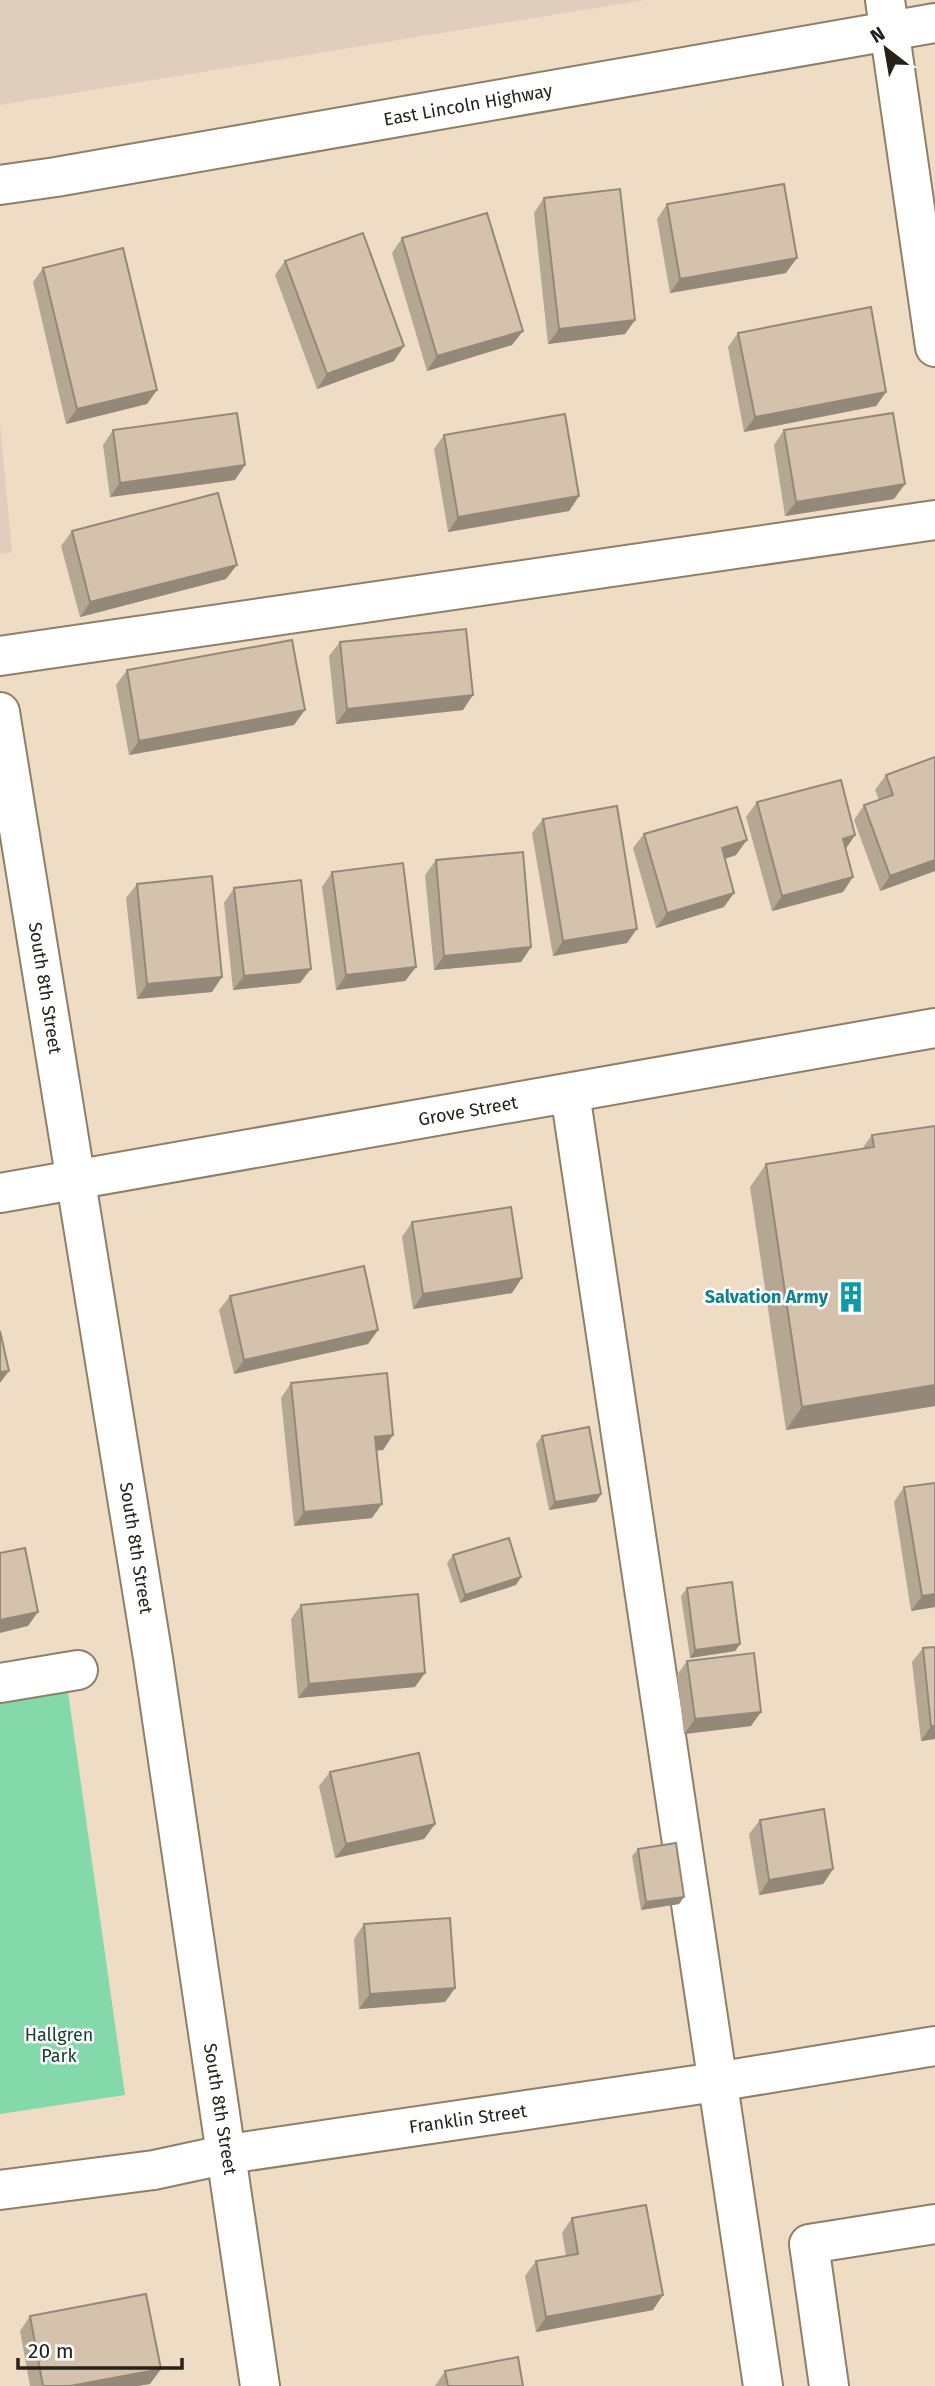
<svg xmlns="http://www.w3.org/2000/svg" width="935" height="2386" viewBox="0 0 935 2386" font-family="'Fira Sans',sans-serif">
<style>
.commercial{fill:#dfcebe}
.green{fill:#83d9aa}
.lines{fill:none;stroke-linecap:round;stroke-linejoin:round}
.minor-casing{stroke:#8f7e69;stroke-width:42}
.major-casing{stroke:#8f7e69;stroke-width:42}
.minor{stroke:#fff;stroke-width:38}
.major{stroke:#fff;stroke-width:38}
.wall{fill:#b6a794}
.shaded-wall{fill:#948878}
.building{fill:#d4c2ac;stroke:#948878;stroke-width:2}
.labels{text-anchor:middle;stroke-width:5;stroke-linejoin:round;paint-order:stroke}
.street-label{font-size:18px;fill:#272118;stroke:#fff}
.culture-label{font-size:18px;font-weight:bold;fill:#0d838f;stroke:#fff;text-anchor:end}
.park-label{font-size:18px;fill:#14422c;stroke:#fff}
</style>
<rect width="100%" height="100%" fill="#eedcc5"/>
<g class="commercial">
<polygon points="0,0 644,0 0,105"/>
<polygon points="0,424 12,552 0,554"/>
</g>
<polygon class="green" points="68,1692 125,2095 0,2114 0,1703"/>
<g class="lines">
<defs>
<g id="minor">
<polyline points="885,0 935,347"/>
<polyline points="0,656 935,520"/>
<polyline points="0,712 153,1658 260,2386"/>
<polyline points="570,1093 763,2386"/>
<polyline points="0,1193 935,1028"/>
<polyline points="0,1683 78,1670"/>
<polyline points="0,2190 154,2170 228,2154 716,2082 935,2046"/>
<polyline points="829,2386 809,2244 935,2224"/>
</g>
<polyline id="major" points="0,185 56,177 935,23"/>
</defs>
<use href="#minor" class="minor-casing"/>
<use href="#major" class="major-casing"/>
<use href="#minor" class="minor"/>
<use href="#major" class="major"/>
</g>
<g class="wall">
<polygon points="544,198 635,320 625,334 548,344 534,213"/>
<polygon points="667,204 786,273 670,293 657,219"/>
<polygon points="402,238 512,345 427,371 392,253"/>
<polygon points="285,261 394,361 317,389 275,275"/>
<polygon points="43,268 157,390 147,404 66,424 33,282"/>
<polygon points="738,333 886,392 876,406 744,432 728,347"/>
<polygon points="113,430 235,480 110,497 103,445"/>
<polygon points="784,430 894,499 785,516 774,445"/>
<polygon points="444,435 579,496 569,511 448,532 434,449"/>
<polygon points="72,531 226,579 80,617 61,546"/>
<polygon points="340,642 463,710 336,724 329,656"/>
<polygon points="127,670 294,725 129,755 116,685"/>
<polygon points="935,757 935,871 880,891 854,820 864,805 879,800 875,790 886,775"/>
<polygon points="757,802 855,835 846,848 843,892 772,911 746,817"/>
<polygon points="543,819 627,943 553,956 532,833"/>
<polygon points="644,834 736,855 725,859 724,907 656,928 633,848"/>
<polygon points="436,860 531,947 521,962 434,970 425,875"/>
<polygon points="332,872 416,967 405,981 336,990 322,887"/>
<polygon points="137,884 212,992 137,999 126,898"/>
<polygon points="234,888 300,983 233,990 224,903"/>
<polygon points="872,1135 935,1406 786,1430 750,1187 766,1164 862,1149"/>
<polygon points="412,1222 512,1293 413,1309 402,1237"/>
<polygon points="230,1296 378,1330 368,1344 234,1374 219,1310"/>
<polygon points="291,1383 393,1435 383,1450 377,1450 372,1518 294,1526 281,1398"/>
<polygon points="542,1436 601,1494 596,1502 549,1510 536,1444"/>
<polygon points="904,1487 935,1607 911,1611 894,1502"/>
<polygon points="453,1555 516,1585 460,1603 447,1563"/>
<polygon points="687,1588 740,1644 735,1651 690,1658 681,1596"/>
<polygon points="301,1605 415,1687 298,1698 291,1619"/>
<polygon points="935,1647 935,1739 921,1741 912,1662 923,1648"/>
<polygon points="687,1661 751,1726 684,1734 677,1675"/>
<polygon points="330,1772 435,1824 424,1839 335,1858 319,1786"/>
<polygon points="760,1820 833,1869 823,1884 759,1895 749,1834"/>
<polygon points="638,1849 684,1897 679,1904 641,1910 632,1856"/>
<polygon points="364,1924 455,1988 445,2002 359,2009 354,1939"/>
<polygon points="572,2218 653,2310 536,2332 525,2276 536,2261 566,2256 562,2233"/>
<polygon points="30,2316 150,2384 137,2386 30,2386 20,2331"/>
<polygon points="445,2371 523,2386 435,2386"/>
</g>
<g class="shaded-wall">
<polygon points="797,258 786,273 670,293 680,279"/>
<polygon points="635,320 625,334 548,344 559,329"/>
<polygon points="523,331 512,345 427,371 437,356"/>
<polygon points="404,346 394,361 317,389 327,374"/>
<polygon points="157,390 147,404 66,424 77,409"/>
<polygon points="886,392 876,406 744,432 755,417"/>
<polygon points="245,465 235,480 110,497 120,483"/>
<polygon points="905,484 894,499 785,516 796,502"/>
<polygon points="579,496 569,511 448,532 458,517"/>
<polygon points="237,565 226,579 80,617 90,602"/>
<polygon points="473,695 463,710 336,724 347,709"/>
<polygon points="305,710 294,725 129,755 139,741"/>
<polygon points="855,835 845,850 843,839"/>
<polygon points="747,840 736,855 711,863 722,848"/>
<polygon points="935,860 935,871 880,891 890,876"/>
<polygon points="853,877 843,892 772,911 782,896"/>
<polygon points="734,893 724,907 656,928 667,913"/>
<polygon points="637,929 627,943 553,956 563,941"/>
<polygon points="531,947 521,962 434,970 444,956"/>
<polygon points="416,967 405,981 336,990 346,975"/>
<polygon points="311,969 300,983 233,990 244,976"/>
<polygon points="222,977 212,992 137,999 147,984"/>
<polygon points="522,1278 512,1293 413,1309 423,1294"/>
<polygon points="378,1330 368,1344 234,1374 244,1360"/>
<polygon points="9,1371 0,1383 0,1372"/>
<polygon points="935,1385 935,1406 786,1430 802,1407"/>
<polygon points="393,1435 383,1450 365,1452 375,1437"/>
<polygon points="601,1494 596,1502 549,1510 555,1502"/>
<polygon points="382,1504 372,1518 294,1526 304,1512"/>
<polygon points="521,1577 516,1585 460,1603 465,1595"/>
<polygon points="935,1594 935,1607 911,1611 922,1596"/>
<polygon points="38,1612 28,1626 0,1633 0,1620"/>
<polygon points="740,1644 735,1651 690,1658 695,1650"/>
<polygon points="425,1673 415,1687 298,1698 309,1684"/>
<polygon points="761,1712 751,1726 684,1734 695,1719"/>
<polygon points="931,1726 935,1726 935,1739 921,1741"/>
<polygon points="435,1824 424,1839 335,1858 346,1844"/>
<polygon points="833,1869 823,1884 759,1895 769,1880"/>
<polygon points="684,1897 679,1904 641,1910 646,1902"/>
<polygon points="455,1988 445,2002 359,2009 370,1994"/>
<polygon points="663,2295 653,2310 536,2332 546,2317"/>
<polygon points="161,2369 150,2384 137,2386 70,2386"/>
</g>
<g class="building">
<polygon points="784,184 797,258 680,279 667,204"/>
<polygon points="620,189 635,320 559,329 544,198"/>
<polygon points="487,213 523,331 437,356 402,238"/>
<polygon points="363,233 404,346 327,374 285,261"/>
<polygon points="123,248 157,390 77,409 43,268"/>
<polygon points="871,307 886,392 755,417 738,333"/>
<polygon points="237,413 245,465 120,483 113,430"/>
<polygon points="893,413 905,484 796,502 784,430"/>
<polygon points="565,414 579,496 458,517 444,435"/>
<polygon points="218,493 237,565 90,602 72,531"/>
<polygon points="466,629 473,695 347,709 340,642"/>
<polygon points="292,640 305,710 139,741 127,670"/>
<polygon points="935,757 935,860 890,876 864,805 893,795 886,775"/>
<polygon points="841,780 855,835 843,839 853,877 782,896 757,802"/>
<polygon points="617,806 637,929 563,941 543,819"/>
<polygon points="737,807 747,840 722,848 734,893 667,913 644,834"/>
<polygon points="523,852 531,947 444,956 436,860"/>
<polygon points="403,863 416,967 346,975 332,872"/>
<polygon points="212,876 222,977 147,984 137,884"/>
<polygon points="301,880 311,969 244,976 234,888"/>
<polygon points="935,1126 935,1385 802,1407 766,1164 874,1147 872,1135"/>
<polygon points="511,1207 522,1278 423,1294 412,1222"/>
<polygon points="364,1266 378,1330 244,1360 230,1296"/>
<polygon points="0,1331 9,1371 0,1372"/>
<polygon points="387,1373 393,1435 375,1437 382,1504 304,1512 291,1383"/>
<polygon points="589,1427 601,1494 555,1502 542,1436"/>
<polygon points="935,1483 935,1594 922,1596 904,1487"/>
<polygon points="509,1538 521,1577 465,1595 453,1555"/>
<polygon points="25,1548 38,1612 0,1620 0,1553"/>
<polygon points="732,1582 740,1644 695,1650 687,1588"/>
<polygon points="418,1594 425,1673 309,1684 301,1605"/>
<polygon points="935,1647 935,1726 931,1726 923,1648"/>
<polygon points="754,1653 761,1712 695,1719 687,1661"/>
<polygon points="419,1753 435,1824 346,1844 330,1772"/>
<polygon points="824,1809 833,1869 769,1880 760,1820"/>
<polygon points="676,1843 684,1897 646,1902 638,1849"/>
<polygon points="450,1918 455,1988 370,1994 364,1924"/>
<polygon points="646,2205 663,2295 546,2317 536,2261 578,2254 572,2218"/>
<polygon points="146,2294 161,2369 70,2386 43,2386 30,2316"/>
<polygon points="518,2357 523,2386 448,2386 445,2371"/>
</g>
<defs>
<symbol id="building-bare" viewBox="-9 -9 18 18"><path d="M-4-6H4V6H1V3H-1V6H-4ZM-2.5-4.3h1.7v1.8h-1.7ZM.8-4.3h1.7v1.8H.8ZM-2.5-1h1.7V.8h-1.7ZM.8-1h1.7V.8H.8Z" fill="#0f9aa8" stroke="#fff" stroke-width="2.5" paint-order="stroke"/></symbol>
</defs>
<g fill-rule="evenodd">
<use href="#building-bare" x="829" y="1275" width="44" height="44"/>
</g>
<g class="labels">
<g class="street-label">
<text transform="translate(468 105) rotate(-10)" y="6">East Lincoln Highway</text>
<text transform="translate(45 988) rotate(81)" y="6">South 8th Street</text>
<text transform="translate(468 1111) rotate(-10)" y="6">Grove Street</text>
<text transform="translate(136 1548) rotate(81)" y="6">South 8th Street</text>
<text transform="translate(220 2109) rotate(81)" y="6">South 8th Street</text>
<text transform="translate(468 2119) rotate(-8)" y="6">Franklin Street</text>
</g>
<g class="culture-label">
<text x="828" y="1303">Salvation Army</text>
</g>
<g class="park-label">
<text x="59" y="2041">Hallgren<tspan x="59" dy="21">Park</tspan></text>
</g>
</g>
<g transform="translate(886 49) rotate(329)" stroke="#ffffff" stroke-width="5" paint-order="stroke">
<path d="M0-5L12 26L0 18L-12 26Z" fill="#272118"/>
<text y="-10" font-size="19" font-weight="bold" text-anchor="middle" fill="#272118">N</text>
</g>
<path d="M18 2358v10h164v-10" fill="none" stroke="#272118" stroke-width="3.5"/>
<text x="28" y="2358" font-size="21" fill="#272118" stroke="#ffffff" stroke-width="5" paint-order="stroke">20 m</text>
</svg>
